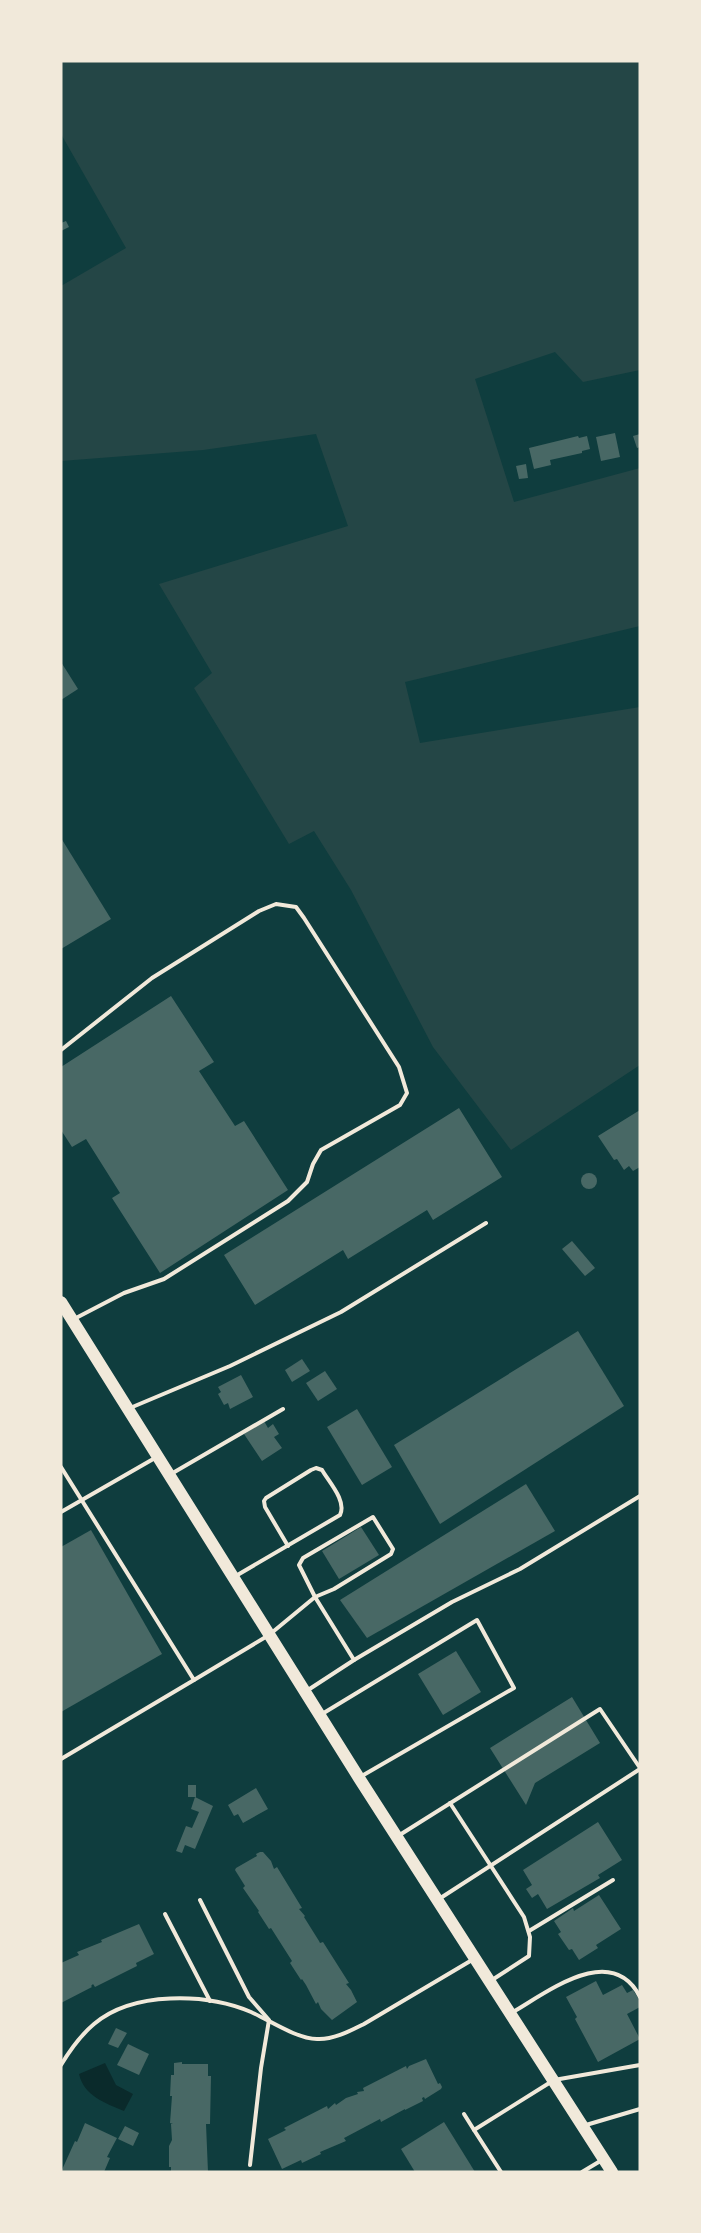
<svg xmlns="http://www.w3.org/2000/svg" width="701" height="2233" viewBox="0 0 701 2233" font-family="'Playfair Display',serif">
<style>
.green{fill:#244646}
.water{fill:#0a2a2b}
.building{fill:#486865}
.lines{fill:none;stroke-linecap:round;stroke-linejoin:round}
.service{stroke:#f1e9da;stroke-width:4}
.primary{stroke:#f1e9da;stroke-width:12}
</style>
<rect width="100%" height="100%" fill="#0f3d3e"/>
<polygon class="green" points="61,61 640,61 640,370 583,382 555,352 475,379 514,502 640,468 640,626 405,682 420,743 640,707 640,1065 511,1150 433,1047 351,890 314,831 289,844 194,688 212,673 159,584 348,526 316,434 203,450 61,461 61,286 126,248 61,134"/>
<path class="water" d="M105,2063L116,2085L133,2094L124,2111C105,2103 84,2096 79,2074Z"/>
<g class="building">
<polygon points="66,221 69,227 61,231 61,223"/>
<polygon points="615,433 620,457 601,461 596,437"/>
<polygon points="640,434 640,447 637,448 633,436"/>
<polygon points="578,436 579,438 587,436 590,449 582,451 582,453 550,460 551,465 534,469 529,448"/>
<polygon points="526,464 528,478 519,479 516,466"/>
<polygon points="61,662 78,689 61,700"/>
<polygon points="61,838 111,919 61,949"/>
<polygon points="171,996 214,1062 199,1071 235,1126 244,1121 288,1190 160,1273 112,1198 120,1193 86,1139 72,1147 61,1130 61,1067"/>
<polygon points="459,1108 502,1177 433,1220 427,1210 348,1259 343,1250 255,1305 224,1255"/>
<polygon points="640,1110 640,1167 633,1171 629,1166 624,1170 617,1159 614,1160 598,1136"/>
<circle cx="589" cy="1181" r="8"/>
<polygon points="572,1241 595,1268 585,1276 562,1249"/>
<polygon points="578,1331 624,1406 440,1524 394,1445"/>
<polygon points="302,1359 310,1371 292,1382 285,1370"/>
<polygon points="325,1371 337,1389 318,1401 306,1383"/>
<polygon points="241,1375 253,1397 230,1409 228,1403 224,1405 218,1394 221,1392 218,1387"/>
<polygon points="357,1409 392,1467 362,1485 327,1427"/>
<polygon points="264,1421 268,1428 273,1424 279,1434 274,1437 282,1448 262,1461 244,1434"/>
<polygon points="526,1484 555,1531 367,1638 340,1600"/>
<polygon points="361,1527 379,1555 339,1579 322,1551"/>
<polygon points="91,1530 162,1654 61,1712 61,1547"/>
<polygon points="456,1651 481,1692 443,1715 418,1674"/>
<polygon points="572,1697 600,1743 535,1783 526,1805 490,1748"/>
<rect x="188" y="1785" width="8" height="12"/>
<polygon points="256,1788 268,1809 243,1823 238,1814 234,1816 228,1805"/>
<polygon points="195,1797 213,1806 195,1849 185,1845 182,1853 176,1851 186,1826 192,1828 199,1812 191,1809"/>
<polygon points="598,1822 622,1860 598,1875 600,1878 547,1909 538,1894 532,1898 526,1889 532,1885 523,1870"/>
<polygon points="260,1852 263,1852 271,1861 274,1869 277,1867 302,1908 299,1909 305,1916 304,1917 319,1941 320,1943 323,1942 349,1983 346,1984 351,1990 357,2002 332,2020 321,2009 318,2002 316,2004 306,1985 302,1979 301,1980 290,1963 292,1961 271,1928 269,1929 258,1912 259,1911 243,1888 245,1886 235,1870 236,1868 257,1856 256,1854"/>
<polygon points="599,1895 621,1929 596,1945 598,1948 579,1960 572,1949 569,1950 558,1934 561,1932 554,1921 573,1908 574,1911"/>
<polygon points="139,1924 154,1954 136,1963 137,1966 95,1987 93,1984 91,1986 92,1987 61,2003 61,1963 79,1955 77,1952 102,1942 101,1940"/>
<polygon points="596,1981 603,1995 622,1985 627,1993 633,1990 640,2001 640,2007 627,2014 640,2039 598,2062 575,2019 577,2017 566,1997"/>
<polygon points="116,2028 127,2033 118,2048 108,2044"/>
<polygon points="128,2044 149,2054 139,2075 117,2065"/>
<polygon points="426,2059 438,2084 440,2083 442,2087 441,2089 425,2099 424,2097 422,2098 423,2101 405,2110 405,2109 381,2122 380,2119 346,2137 344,2138 346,2141 320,2152 321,2154 302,2163 301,2160 282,2169 268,2139 286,2130 284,2128 327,2106 328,2109 335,2103 336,2105 346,2098 358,2094 357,2092 364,2091 363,2088 406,2066 407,2069 409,2066"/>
<polygon points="182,2062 182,2064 208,2064 208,2076 211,2076 210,2124 206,2124 208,2172 171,2172 171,2167 169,2167 169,2146 172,2140 171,2124 173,2124 170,2123 172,2096 170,2096 171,2075 174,2075 174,2063"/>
<polygon points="444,2122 475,2172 415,2172 401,2149"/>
<polygon points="85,2123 117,2138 107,2157 110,2158 104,2172 61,2172 75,2141 77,2142"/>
<polygon points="125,2126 139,2133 133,2146 118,2139"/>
</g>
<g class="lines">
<g class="service">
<polyline points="61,1050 152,978 259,911 276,904 296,907 304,918 399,1067 407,1093 400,1105 321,1150 313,1164 307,1182 288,1201 164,1279 124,1293 74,1319"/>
<polyline points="130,1408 230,1366 341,1312 486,1223"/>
<polyline points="61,1467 194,1680 269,1635 315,1597 354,1660 308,1690"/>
<polyline points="171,1474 283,1409"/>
<polyline points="61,1512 155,1458"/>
<polygon points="373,1517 393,1549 391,1554 334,1589 315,1597 299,1565 303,1558"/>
<path d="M234,1577L340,1515C347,1501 329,1482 322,1470L316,1468L311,1470L266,1498L264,1501L265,1507L288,1546"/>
<polyline points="354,1660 452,1602 520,1569 640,1496"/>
<polyline points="322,1714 477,1620 514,1688 360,1777"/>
<polyline points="61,1759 194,1680"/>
<polyline points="450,1803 524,1917 530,1937 529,1956 492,1980"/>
<polyline points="398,1836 600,1709 640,1768"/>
<polyline points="439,1899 640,1769"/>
<polyline points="200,1900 249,1997 269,2020 261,2068 250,2165"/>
<polyline points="165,1914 210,2001"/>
<polyline points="529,1931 613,1880"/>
<path d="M513,2012C549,1991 612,1942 640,1997"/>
<path d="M61,2065C70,2050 81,2035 94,2024C133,1991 206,1993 251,2012C269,2020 297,2039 317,2039C333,2040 350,2031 364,2024L472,1960"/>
<polyline points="464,2114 474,2130"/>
<polyline points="586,2125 640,2109"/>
<polyline points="501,2172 474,2130 554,2080 640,2065"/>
<polyline points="582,2172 602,2160"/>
</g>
<polyline class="primary" points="61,1302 359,1778 612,2172"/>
</g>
<rect width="701" height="2233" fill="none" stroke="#f1e9da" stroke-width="125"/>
</svg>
